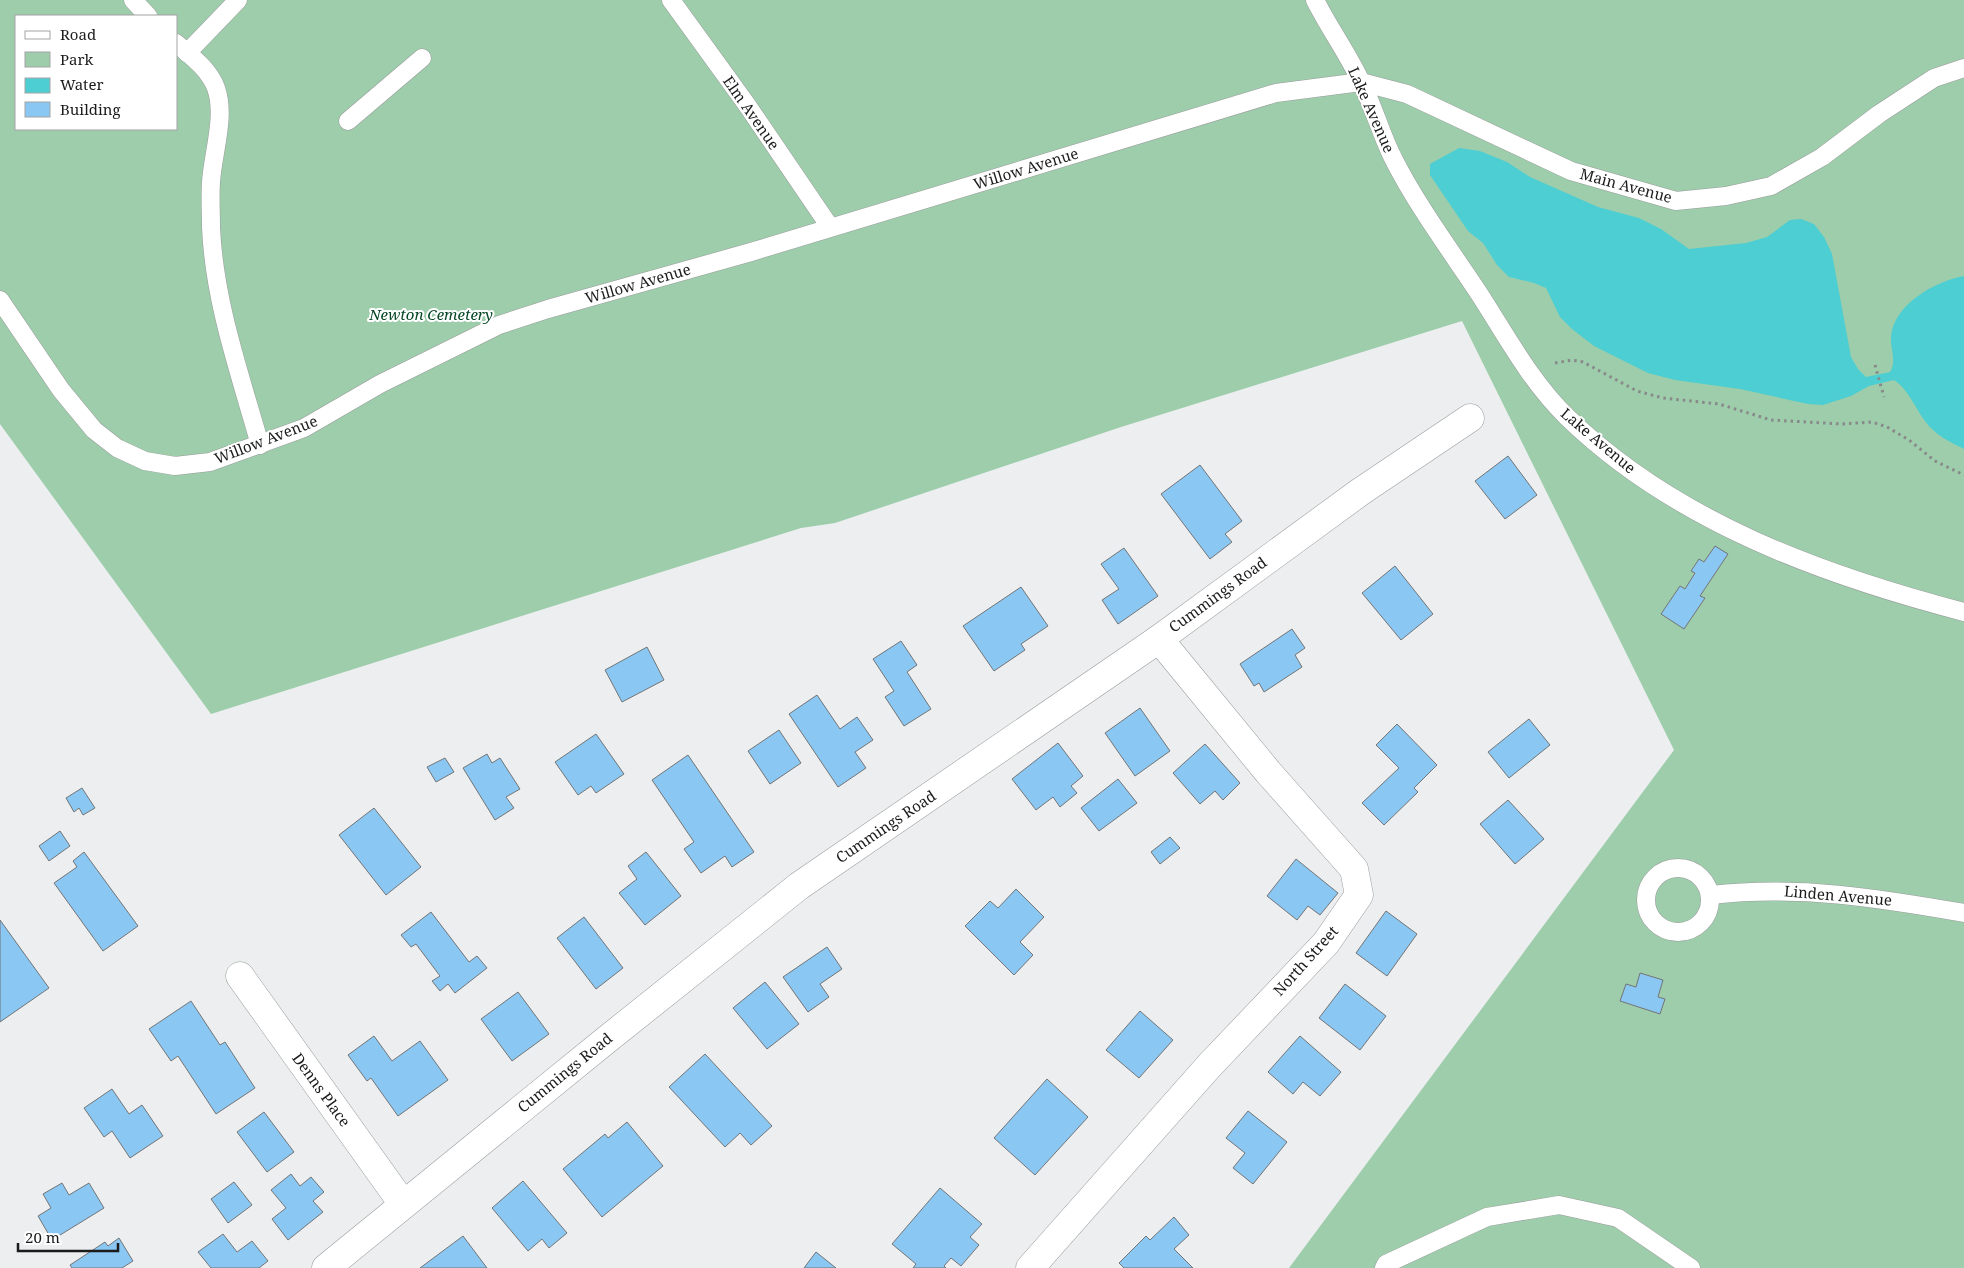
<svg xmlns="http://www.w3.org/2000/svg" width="1964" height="1268" viewBox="0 0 1964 1268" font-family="'Noto Serif',serif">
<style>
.green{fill:#9dcdaa;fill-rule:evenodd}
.water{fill:#4dced2}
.building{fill:#8ac7f3;stroke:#737576}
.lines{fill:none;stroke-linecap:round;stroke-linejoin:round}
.service-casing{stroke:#9a9c9d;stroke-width:19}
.minor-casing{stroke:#9a9c9d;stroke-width:29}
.path{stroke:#88898a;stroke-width:3;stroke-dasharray:2.5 4;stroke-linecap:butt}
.service{stroke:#fff;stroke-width:18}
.minor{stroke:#fff;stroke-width:28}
.labels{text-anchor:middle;stroke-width:4;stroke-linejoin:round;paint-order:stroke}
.street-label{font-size:15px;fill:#1b1b1c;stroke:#fff}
.park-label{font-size:15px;font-style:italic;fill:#074624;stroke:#fff}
</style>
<rect width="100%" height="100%" fill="#eceef0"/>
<path class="green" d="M0,0H1964V1268H1289L1674,750L1462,321L1121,427L835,523L801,528L211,714L0,424ZM16,16H176V129H16Z"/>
<path class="water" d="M1459,148L1480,151L1507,162L1530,177L1598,207L1639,218L1661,229L1689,249L1746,243L1767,237L1790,220L1801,219L1814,224L1824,237L1832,254L1851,357L1858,369L1866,377L1890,372C1897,361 1890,349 1891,337C1893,305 1935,281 1964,276V449C1950,442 1935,435 1925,421C1915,408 1909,390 1894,380L1869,386L1851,396L1823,405L1808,404L1740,389L1675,380L1648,373L1594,346L1572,329L1560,317L1546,288L1534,283L1509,277L1497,265L1483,243L1468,231L1430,175V164Z"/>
<g class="building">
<polygon points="1508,456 1537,495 1505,519 1475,481"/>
<polygon points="1200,465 1242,521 1225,534 1232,542 1210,559 1161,494"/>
<polygon points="1715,546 1728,554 1700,596 1705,598 1684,629 1661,614 1680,586 1685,589 1695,573 1691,571 1699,559 1704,562"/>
<polygon points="1124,548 1158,596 1118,624 1102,600 1119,589 1101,564"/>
<polygon points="1395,566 1433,614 1401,640 1362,593"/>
<polygon points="1021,587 1048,626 1021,644 1025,650 994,671 963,626"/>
<polygon points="1292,629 1305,648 1295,655 1302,667 1264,692 1259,683 1254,686 1240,664"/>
<polygon points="901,641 917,665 907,672 931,709 904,726 885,697 894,691 873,659"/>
<polygon points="647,647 664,680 622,702 605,670"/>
<polygon points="817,695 840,729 857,717 873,740 855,752 866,768 838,787 789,714"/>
<polygon points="1140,708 1170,751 1135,776 1105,733"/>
<polygon points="1529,719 1550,745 1509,778 1488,752"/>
<polygon points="1397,724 1437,765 1414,788 1418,792 1384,825 1362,803 1399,768 1376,745"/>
<polygon points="779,730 801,763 770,784 748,751"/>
<polygon points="596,734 624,774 596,793 591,786 578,795 555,762"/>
<polygon points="1058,743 1083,776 1071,786 1077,793 1060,807 1053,797 1036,810 1012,779"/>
<polygon points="1205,744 1240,783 1223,800 1215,791 1200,804 1173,773"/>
<polygon points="487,754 492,763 500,758 520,789 506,797 514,808 495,820 463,768"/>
<polygon points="688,755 754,852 732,867 725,856 701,873 684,849 694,842 652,780"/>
<polygon points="445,758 454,772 436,782 427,767"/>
<polygon points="1118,779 1137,803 1099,831 1081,808"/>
<polygon points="82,788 95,808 83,815 79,808 74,812 66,798"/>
<polygon points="1508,800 1544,839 1515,864 1480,824"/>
<polygon points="374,808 421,867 386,895 339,835"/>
<polygon points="60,831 70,846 49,861 39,846"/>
<polygon points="1170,837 1180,848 1160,864 1151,852"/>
<polygon points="84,852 138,926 103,951 54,883 77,867 73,861"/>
<polygon points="646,852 681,896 645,925 619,893 637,879 628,866"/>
<polygon points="1296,859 1338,893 1320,915 1308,906 1297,920 1267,896"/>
<polygon points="1016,889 1044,917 1020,942 1033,955 1014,975 965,926 990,901 998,908"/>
<polygon points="1386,911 1417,934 1387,976 1356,953"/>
<polygon points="431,912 469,962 477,956 487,968 455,993 448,984 440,991 432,981 440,976 416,944 411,947 401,935"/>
<polygon points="584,917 623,968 596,989 557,938"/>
<polygon points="0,920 49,988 0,1022"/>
<polygon points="827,947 842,969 820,984 829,997 808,1012 783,977"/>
<polygon points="1640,973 1663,980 1658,997 1665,999 1660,1014 1620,1001 1626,984 1636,987"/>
<polygon points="765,982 799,1024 767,1049 733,1008"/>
<polygon points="1345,984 1386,1016 1360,1050 1319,1018"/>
<polygon points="518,992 549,1034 512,1061 481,1019"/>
<polygon points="191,1001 220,1045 225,1042 255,1088 216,1114 178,1056 171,1061 149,1029"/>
<polygon points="1140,1011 1173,1040 1139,1078 1106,1050"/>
<polygon points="374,1036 392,1061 420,1041 448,1080 398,1116 371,1078 367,1081 348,1055"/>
<polygon points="1300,1036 1341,1072 1320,1096 1303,1082 1293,1094 1268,1072"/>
<polygon points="705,1054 772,1126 751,1145 740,1133 725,1147 669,1087"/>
<polygon points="1047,1079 1088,1117 1035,1175 994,1138"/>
<polygon points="112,1089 129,1114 142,1105 163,1136 130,1158 112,1131 104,1137 84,1108"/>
<polygon points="1248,1111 1287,1142 1253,1184 1233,1168 1245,1153 1226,1138"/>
<polygon points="264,1112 294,1152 267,1172 237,1132"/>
<polygon points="627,1122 663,1166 602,1217 563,1169 605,1134 608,1138"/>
<polygon points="291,1174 300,1186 311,1177 324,1192 313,1201 323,1212 288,1240 272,1219 286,1208 271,1190"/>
<polygon points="523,1181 567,1233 549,1248 542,1239 528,1251 492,1208"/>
<polygon points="234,1182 252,1205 228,1223 211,1199"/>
<polygon points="62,1183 69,1195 89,1183 104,1208 52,1240 38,1216 51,1208 43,1194"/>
<polygon points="940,1188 982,1224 970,1237 979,1245 961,1266 951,1258 944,1266 946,1268 913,1268 916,1264 892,1244"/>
<polygon points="1174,1217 1189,1235 1174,1249 1193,1268 1124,1268 1119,1263 1146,1236 1150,1240"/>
<polygon points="223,1234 237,1252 252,1241 268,1261 259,1268 211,1268 198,1252"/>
<polygon points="463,1236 487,1268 420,1268"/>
<polygon points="119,1238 133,1261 122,1268 72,1268 70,1265 105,1242 108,1246"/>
<polygon points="816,1252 836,1268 804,1268"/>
</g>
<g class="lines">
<defs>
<g id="service">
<polyline points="133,0 148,16"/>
<polyline points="671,0 747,105 830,227"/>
<path d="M1315,0C1329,28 1348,54 1361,82C1374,107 1381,135 1394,160C1418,207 1451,251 1480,295C1507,337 1531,382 1567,417C1674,521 1822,575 1964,612"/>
<path d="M176,43C191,56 209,69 216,88C226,116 213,152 211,182C210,197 211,212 211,227C214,301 240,374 260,445"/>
<polyline points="187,53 238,0"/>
<polyline points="348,121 422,58"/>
<polyline points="0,300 61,390 94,430 117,448 145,461 175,466 210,462 304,428 380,384 499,325 548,309 751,252 1276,93 1361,82 1407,94 1571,171 1676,201 1726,196 1771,186 1822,157 1879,114 1934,78 1964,68"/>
<circle cx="1678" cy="900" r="32"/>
<path d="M1711,895C1798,885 1878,898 1964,913"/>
<polyline points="1384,1268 1386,1264 1487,1217 1559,1205 1618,1218 1691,1268"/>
</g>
<g id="minor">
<polyline points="240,976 403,1204"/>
<polyline points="326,1268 605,1041 799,886 1159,639 1360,492 1470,418"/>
<polyline points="1030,1268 1209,1066 1326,943 1359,895 1354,869 1268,772 1159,639"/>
</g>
</defs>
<use href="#service" class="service-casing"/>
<use href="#minor" class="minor-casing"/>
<g class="path">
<polyline points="1555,363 1572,360 1583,362 1637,391 1663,398 1719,404 1771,420 1842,424 1872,422 1887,427 1909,440 1935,461 1964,475"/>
<polyline points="1875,365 1884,397"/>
</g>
<use href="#service" class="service"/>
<use href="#minor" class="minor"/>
</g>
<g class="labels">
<g class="street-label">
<text transform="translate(1371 110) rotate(66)" y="5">Lake Avenue</text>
<text transform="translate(751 113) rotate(55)" y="5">Elm Avenue</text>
<text transform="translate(1026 169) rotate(-17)" y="5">Willow Avenue</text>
<text transform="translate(1626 186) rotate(15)" y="5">Main Avenue</text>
<text transform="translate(638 284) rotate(-16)" y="5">Willow Avenue</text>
<text transform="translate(266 440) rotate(-21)" y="5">Willow Avenue</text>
<text transform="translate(1598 441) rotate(40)" y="5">Lake Avenue</text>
<text transform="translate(1218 595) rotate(-36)" y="5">Cummings Road</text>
<text transform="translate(886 827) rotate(-34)" y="5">Cummings Road</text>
<text transform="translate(1838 896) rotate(5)" y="5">Linden Avenue</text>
<text transform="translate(1306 961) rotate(-48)" y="5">North Street</text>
<text transform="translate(565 1073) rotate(-39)" y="5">Cummings Road</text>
<text transform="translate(321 1090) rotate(54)" y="5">Denns Place</text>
</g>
<g class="park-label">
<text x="431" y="320">Newton Cemetery</text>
</g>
</g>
<rect x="15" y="15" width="162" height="115" fill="#ffffff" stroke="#a4a4a4"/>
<rect x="25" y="31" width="25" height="8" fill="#ffffff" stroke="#a4a4a4"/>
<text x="60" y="40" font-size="15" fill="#1b1b1c">Road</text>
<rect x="25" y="52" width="25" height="15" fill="#9dcdaa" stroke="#a4a4a4"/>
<text x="60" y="65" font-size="15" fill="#1b1b1c">Park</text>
<rect x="25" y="78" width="25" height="15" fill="#4dced2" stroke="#a4a4a4"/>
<text x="60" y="90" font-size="15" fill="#1b1b1c">Water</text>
<rect x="25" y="102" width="25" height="15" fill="#8ac7f3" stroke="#a4a4a4"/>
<text x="60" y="115" font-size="15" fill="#1b1b1c">Building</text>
<path d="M18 1243v8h100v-8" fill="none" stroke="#1b1b1c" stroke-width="2.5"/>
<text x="25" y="1243" font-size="15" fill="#1b1b1c" stroke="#ffffff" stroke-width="4" paint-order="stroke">20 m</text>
</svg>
